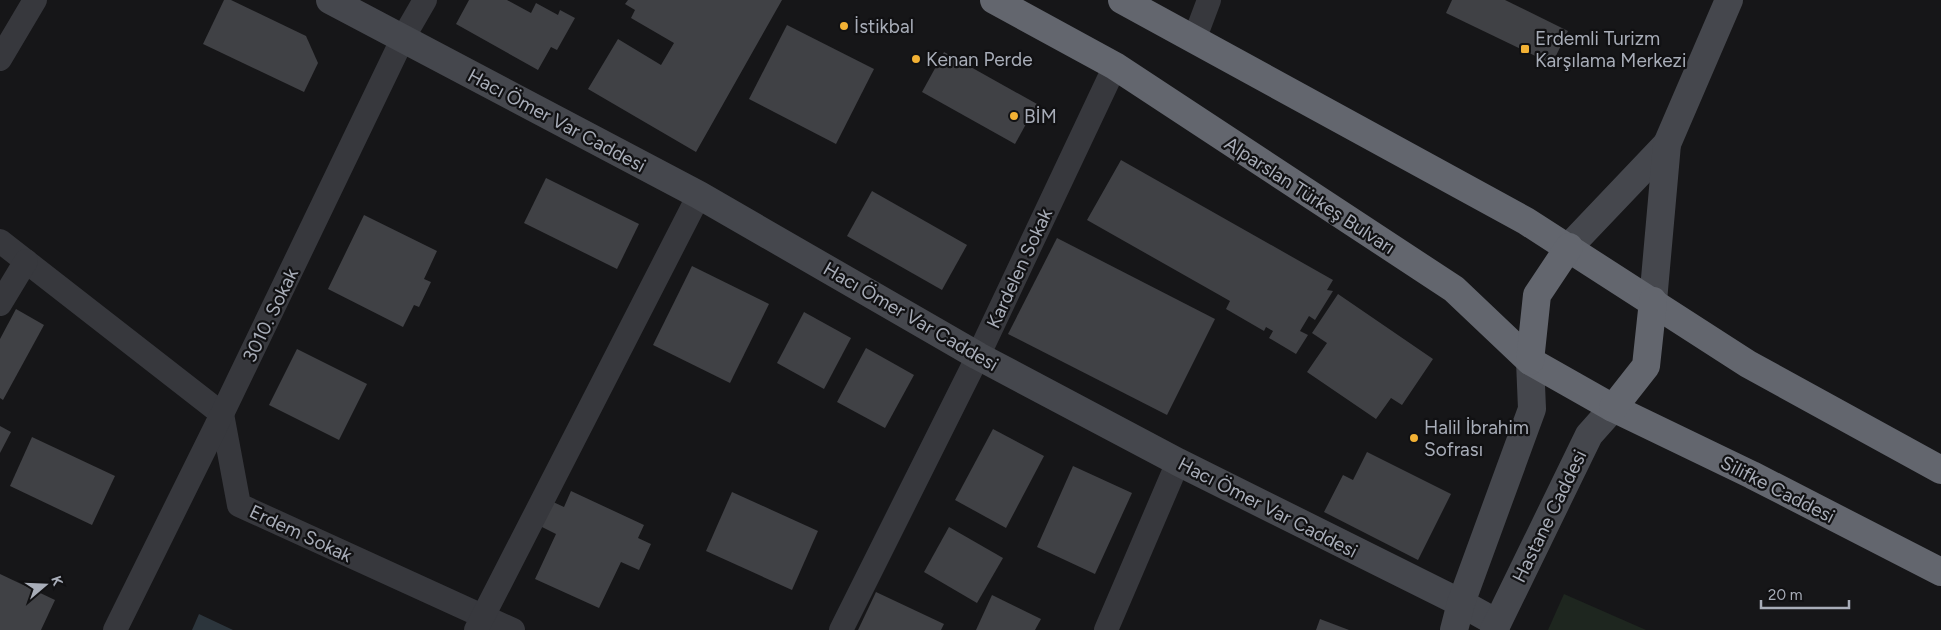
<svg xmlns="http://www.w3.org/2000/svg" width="1941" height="630" viewBox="0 0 1941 630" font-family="Figtree,sans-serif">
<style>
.green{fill:#1e261f}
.water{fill:#2c353c}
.building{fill:#404145}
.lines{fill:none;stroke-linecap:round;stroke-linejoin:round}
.street{stroke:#37383d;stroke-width:24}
.secondary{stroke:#45474d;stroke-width:28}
.highway{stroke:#63666e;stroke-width:28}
.poi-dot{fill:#f2b134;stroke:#111113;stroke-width:2}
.labels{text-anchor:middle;stroke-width:4.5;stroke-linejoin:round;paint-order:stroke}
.poi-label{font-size:19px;fill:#a8adb8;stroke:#111113;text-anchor:start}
.street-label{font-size:19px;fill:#a8adb8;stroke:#111113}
</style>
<rect width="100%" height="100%" fill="#161618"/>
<polygon class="green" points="1564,594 1646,630 1548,630"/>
<polygon class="water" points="199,614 233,630 192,630"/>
<g class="building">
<polygon points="224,0 231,0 306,36 318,63 304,92 203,44"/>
<polygon points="469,0 507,0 531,13 536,3 558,15 560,10 575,18 557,50 551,47 538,70 456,24"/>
<polygon points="628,0 782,0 696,152 588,89 618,39 661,65 674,43 631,18 635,10 625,4"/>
<polygon points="1452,0 1505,0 1568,31 1552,64 1446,13"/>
<polygon points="787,25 874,69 836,144 749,99"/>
<polygon points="944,52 1037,104 1015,144 922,92"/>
<polygon points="1121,160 1333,280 1327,290 1333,291 1315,320 1309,316 1300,331 1308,335 1296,354 1269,338 1273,331 1266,327 1264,331 1226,309 1230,301 1087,220"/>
<polygon points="546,178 639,224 617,269 524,223"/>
<polygon points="872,191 967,245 942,290 847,236"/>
<polygon points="364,215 437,251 424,279 431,282 419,307 414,305 403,327 328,289"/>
<polygon points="1057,238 1215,319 1167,415 1008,334"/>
<polygon points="692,266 769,304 730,383 653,345"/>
<polygon points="1338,294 1433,359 1402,405 1391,398 1376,419 1307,372 1327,343 1312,333"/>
<polygon points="16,309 44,325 3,400 0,398 0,339"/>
<polygon points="804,312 851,338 824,389 777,363"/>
<polygon points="866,348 914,375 885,428 837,402"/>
<polygon points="297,349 367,384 339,440 269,405"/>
<polygon points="0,426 11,432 0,453"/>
<polygon points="993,429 1044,456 1006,528 955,500"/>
<polygon points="32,437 115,476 92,525 10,486"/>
<polygon points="1367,452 1451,494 1418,560 1324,512 1343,475 1353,480"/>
<polygon points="1073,466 1132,493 1095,574 1037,547"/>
<polygon points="571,491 644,525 638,538 651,544 639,570 621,562 599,608 535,579 556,534 540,526 551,501 564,507"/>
<polygon points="732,492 818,531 792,590 706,551"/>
<polygon points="949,527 1003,558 977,603 924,572"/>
<polygon points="0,574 55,600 41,630 0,630"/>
<polygon points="876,592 944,624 941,630 858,630"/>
<polygon points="992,595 1041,619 1035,630 976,630"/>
<polygon points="1320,619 1349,630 1316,630"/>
</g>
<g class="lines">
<g class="street">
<polyline points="1194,40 1209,0"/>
<polyline points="0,59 35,0"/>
<polyline points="0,241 222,414 239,505 513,630"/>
<polyline points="0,304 26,261"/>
<polyline points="115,630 222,414 403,38 425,0"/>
<polyline points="476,630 699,195"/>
<polyline points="841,630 978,356 1115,66"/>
<polyline points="1106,630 1178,462"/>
</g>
<g class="secondary">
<polyline points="330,0 699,195 978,356 1178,462 1461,603 1497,623"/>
<polyline points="1569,247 1667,144"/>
<polyline points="1653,301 1667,144 1729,0"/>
<polyline points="1454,630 1461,603 1532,409 1530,361"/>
<polyline points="1494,630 1589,435 1613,408"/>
</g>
<g class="highway">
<polyline points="994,0 1115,66 1454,289 1530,361 1613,408 1752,475 1941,572"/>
<polyline points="1122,0 1526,221 1748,364 1941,470"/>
<polyline points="1530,361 1537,295 1569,247"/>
<polyline points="1613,408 1646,366 1653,301"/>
</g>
</g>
<g class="poi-dot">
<circle cx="844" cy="26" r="5"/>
<rect x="1520" y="44" width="10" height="10" rx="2.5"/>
<circle cx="916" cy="59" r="5"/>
<circle cx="1014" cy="116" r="5"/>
<circle cx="1414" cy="438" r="5"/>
</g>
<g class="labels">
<g class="poi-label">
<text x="854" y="33">İstikbal</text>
<text x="1535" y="45">Erdemli Turizm<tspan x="1535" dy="22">Karşılama Merkezi</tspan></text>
<text x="926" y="66">Kenan Perde</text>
<text x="1024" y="123">BİM</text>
<text x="1424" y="434">Halil İbrahim<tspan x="1424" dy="22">Sofrası</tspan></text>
</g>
<g class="street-label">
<text transform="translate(557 120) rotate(28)" y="7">Hacı Ömer Var Caddesi</text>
<text transform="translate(1310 195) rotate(33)" y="7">Alparslan Türkeş Bulvarı</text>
<text transform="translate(1019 268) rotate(-65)" y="7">Kardelen Sokak</text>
<text transform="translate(270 315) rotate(-64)" y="7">3010. Sokak</text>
<text transform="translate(911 316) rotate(30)" y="7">Hacı Ömer Var Caddesi</text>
<text transform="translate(1778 489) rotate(27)" y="7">Silifke Caddesi</text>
<text transform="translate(1268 507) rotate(27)" y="7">Hacı Ömer Var Caddesi</text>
<text transform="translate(1549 516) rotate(-64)" y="7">Hastane Caddesi</text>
<text transform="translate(301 533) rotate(25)" y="7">Erdem Sokak</text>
</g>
</g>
<g transform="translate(45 585) rotate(71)" stroke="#111113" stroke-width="4" paint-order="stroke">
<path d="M0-4L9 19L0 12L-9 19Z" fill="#a8adb8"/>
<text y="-8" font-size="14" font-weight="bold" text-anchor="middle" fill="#a8adb8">K</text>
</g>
<path d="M1761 600v8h88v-8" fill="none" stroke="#a8adb8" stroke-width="2.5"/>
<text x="1768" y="600" font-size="15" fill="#a8adb8" stroke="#111113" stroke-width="4" paint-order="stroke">20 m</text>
</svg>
